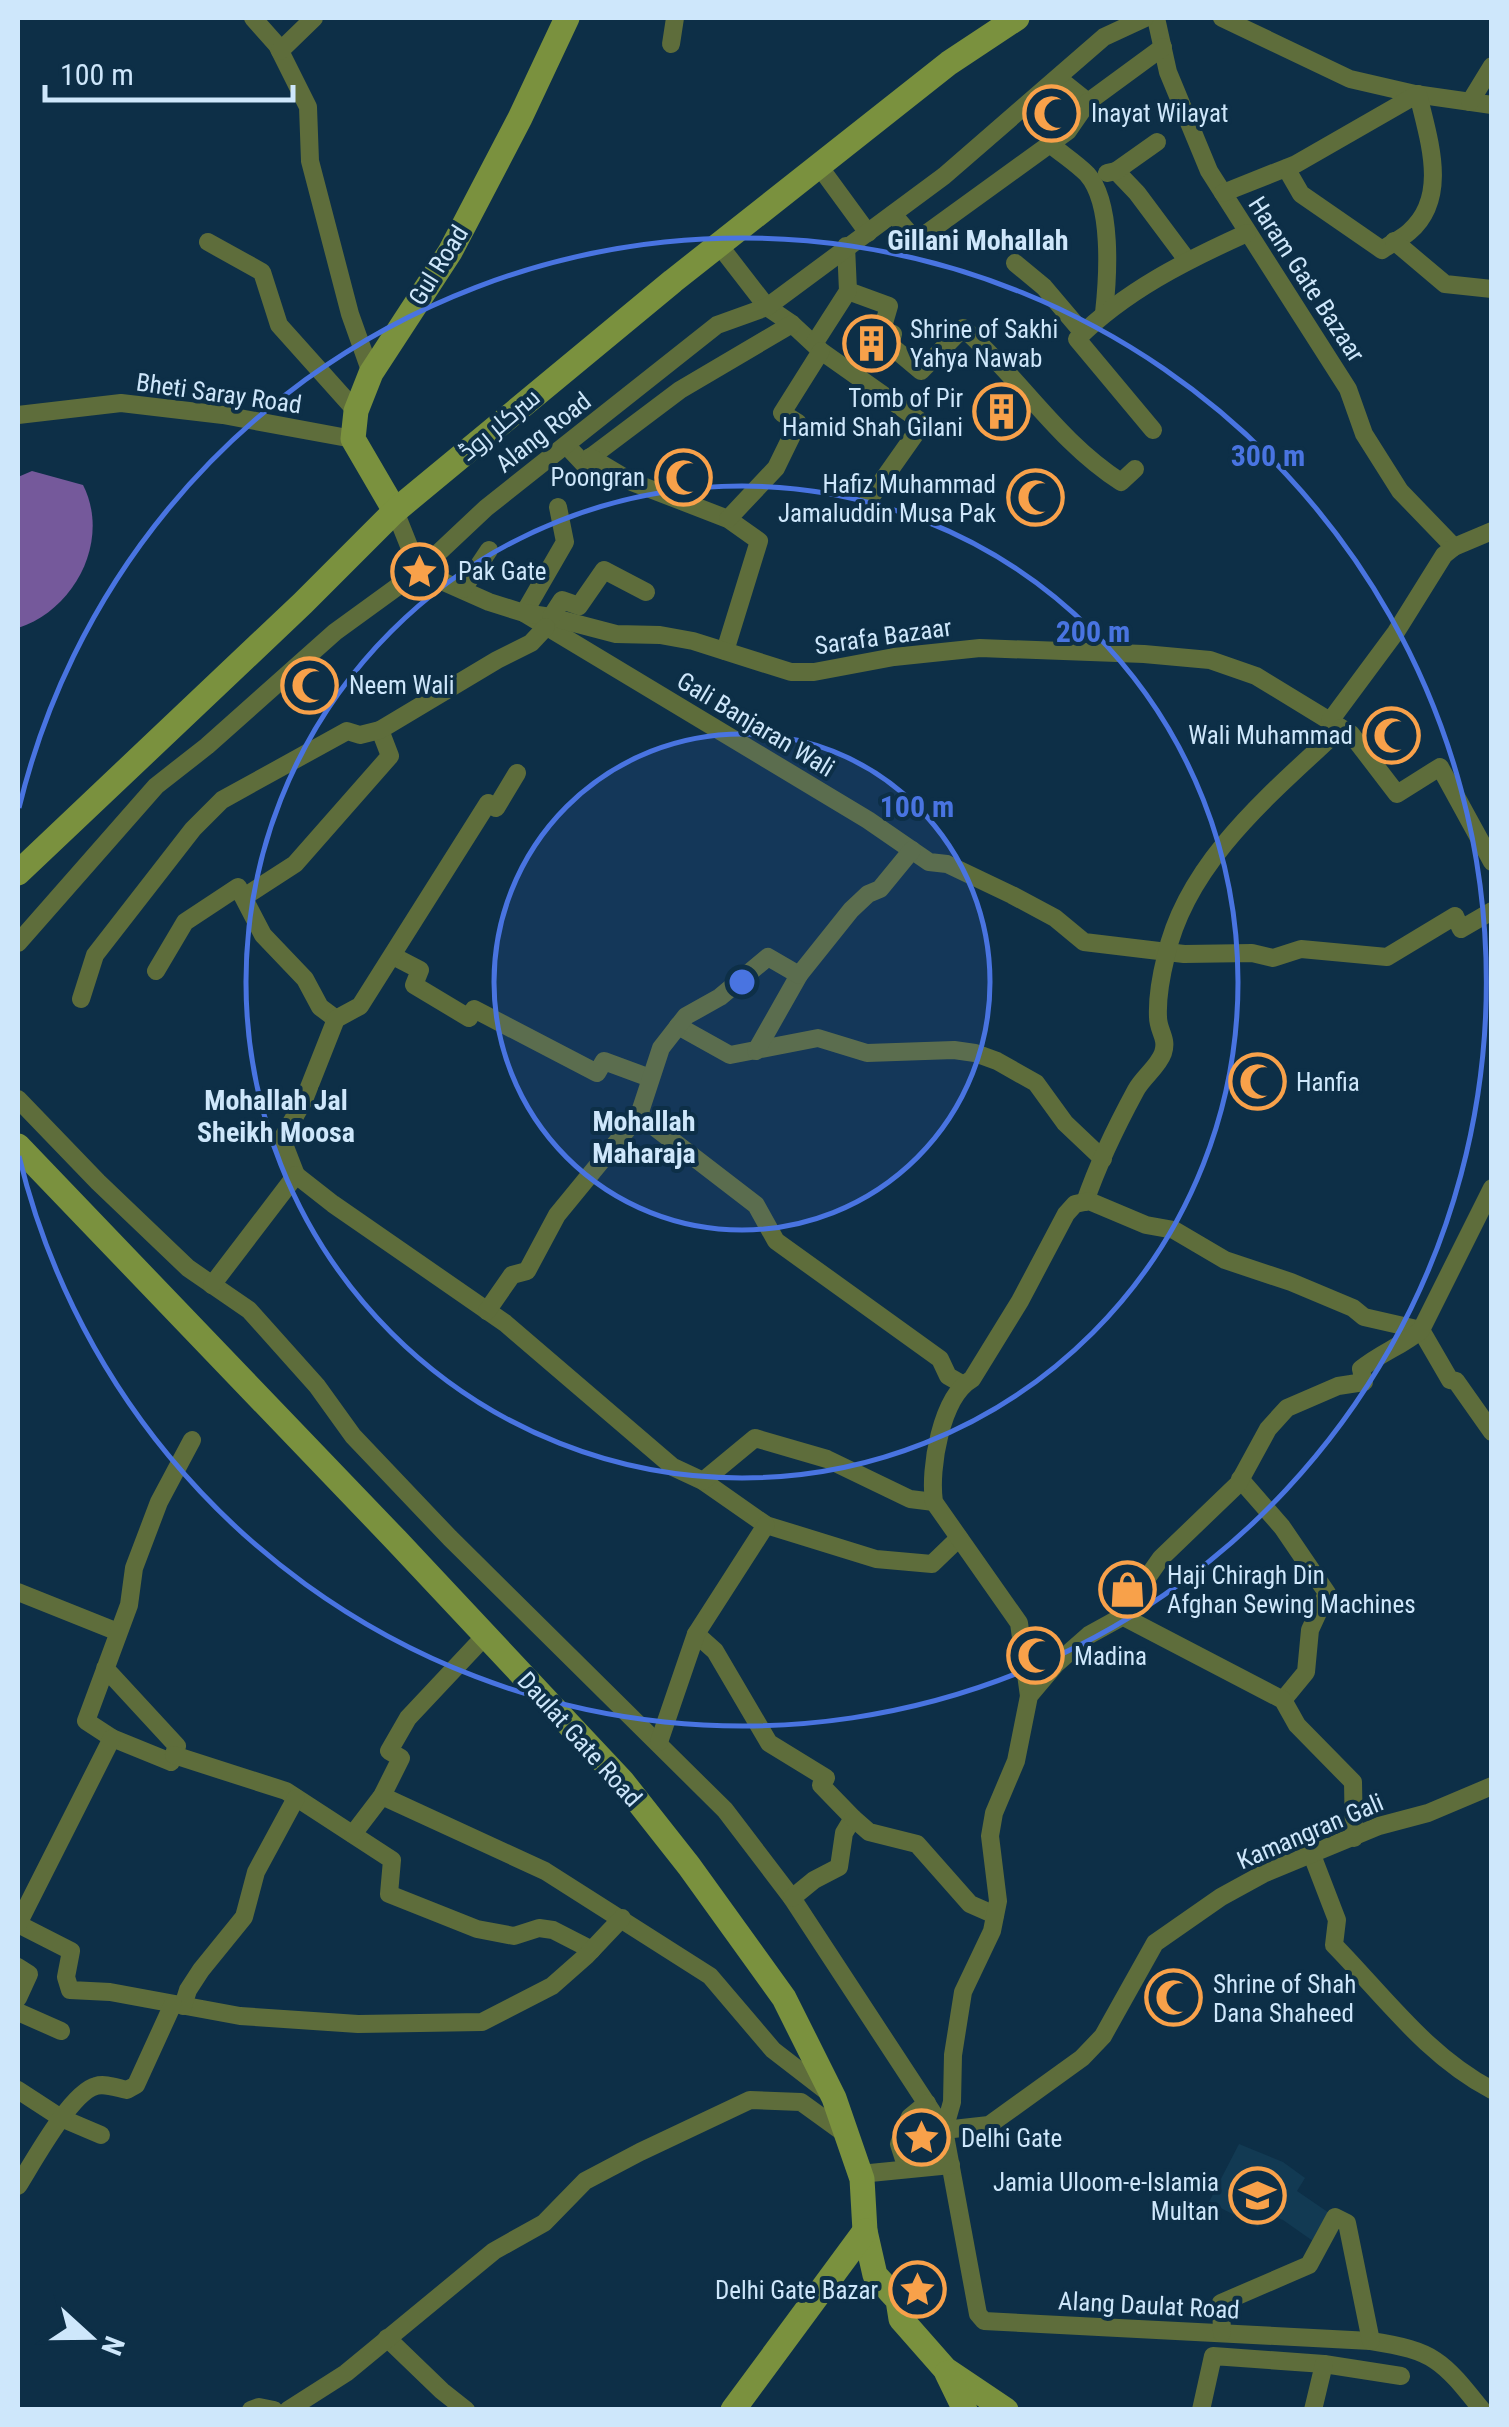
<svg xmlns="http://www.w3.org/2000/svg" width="1509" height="2427" viewBox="0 0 1509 2427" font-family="'Roboto Condensed',Cairo,sans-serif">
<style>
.built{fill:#123a53}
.water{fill:#75599b}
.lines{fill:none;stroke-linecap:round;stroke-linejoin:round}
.street{stroke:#5e6d3b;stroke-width:18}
.secondary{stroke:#7a913e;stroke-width:25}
.ring{fill:none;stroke:#4974e1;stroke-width:5}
.labels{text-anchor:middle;stroke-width:8;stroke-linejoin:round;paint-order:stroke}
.poi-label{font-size:25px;fill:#cee7fb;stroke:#0d2f47;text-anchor:start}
.street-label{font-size:25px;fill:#cee7fb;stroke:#0d2f47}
.neighbourhood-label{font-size:28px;font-weight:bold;fill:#cee7fb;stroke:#0d2f47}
.centre{fill:#4974e1;stroke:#0d2f47;stroke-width:5}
.ring-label{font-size:30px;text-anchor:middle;font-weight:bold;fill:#4974e1;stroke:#0d2f47;stroke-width:8;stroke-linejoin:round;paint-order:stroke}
</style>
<rect width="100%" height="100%" fill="#0d2f47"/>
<polygon class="built" points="1239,2144 1283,2162 1305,2178 1297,2191 1335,2217 1320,2246 1283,2220 1265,2213 1258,2227 1209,2202"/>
<path class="water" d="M32,471L83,485C111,540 75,610 18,628V477Z"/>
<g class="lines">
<g class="street">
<polyline points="253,18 277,45 308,107 310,161 350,314 371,373"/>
<polyline points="1156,18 1168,72 1209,171 1348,389 1364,434 1400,491 1454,547"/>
<polyline points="1222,18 1350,79 1415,94 1492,105"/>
<polyline points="671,44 675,18"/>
<polyline points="280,51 314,18"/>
<polyline points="1058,78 1088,102 1163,47"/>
<polyline points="1470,102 1492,66"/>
<path d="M1050,144C1062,154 1076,163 1087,174C1113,203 1108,277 1104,313"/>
<polyline points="819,166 868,233"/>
<polyline points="1116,171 1137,193 1187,260"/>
<polyline points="1107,173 1116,171 1157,142"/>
<path d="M1223,193L1286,168L1296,164L1418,94C1428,138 1450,197 1409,232C1401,239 1390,244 1382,250L1301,194L1286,168"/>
<polyline points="893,214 916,241 1068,131 1088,102"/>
<polyline points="1394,241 1445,284 1492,289"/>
<polyline points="208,242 262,272 279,325 356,411"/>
<polyline points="719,245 767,307 792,324 821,351 923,423 868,501"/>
<polyline points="1015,263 1044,287 1083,333"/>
<path d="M848,291L889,306L882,330L893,334L890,345L921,371L963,328C1019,377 1057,441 1121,482L1135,469"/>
<polyline points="814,344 848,291 846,246"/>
<polyline points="18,415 121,403 223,415 353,439"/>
<path d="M1153,430L1077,339C1125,291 1185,261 1247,233"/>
<polyline points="567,446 583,463 680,390 792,324"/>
<polyline points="590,457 632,482 728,519 759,541 725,651"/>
<polyline points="558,507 565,542 524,613 868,820 929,862 947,864 1012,895 1055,918 1084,942 1184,954 1252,953 1273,958 1301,949 1387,957 1455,916 1461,929 1492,911"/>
<polyline points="395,511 419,571 489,602 524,613 551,617 616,634 660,635 693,641 791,672 814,672 894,657 980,648 1144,654 1210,660 1256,676 1351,734 1397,794 1440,767 1492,862"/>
<polyline points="728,519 776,468 798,423 782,413 821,351"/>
<polyline points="463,589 489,550"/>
<polyline points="551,617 562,600 579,606 604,570 646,592"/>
<polyline points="1330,721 1396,632 1444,555 1454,547 1492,531"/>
<polyline points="244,897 295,864 390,756 380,730"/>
<polyline points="18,943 156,786 207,746 335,632 419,571 486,508 717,325 767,307 944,176 1104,37 1145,18"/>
<polyline points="393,956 420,970 414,985 469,1018 474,1009 597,1073 604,1061 650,1078"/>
<polyline points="156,971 185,922 238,887 263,935 305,979 320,1007 336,1019"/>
<polyline points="81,999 95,955 193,829 222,800 347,731 360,735 380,730 497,660 531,643 546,627"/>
<polyline points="678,1026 730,1055 818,1038 867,1053 954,1050 975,1053 997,1061 1036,1083 1065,1123 1103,1159"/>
<polyline points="756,1051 799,975"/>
<path d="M18,1099L98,1182L188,1268L249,1310L317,1386L353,1436L450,1538L725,1810L792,1898L944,2130L978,2314L984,2321L1371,2341C1435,2351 1442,2360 1482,2410"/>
<polyline points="639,1115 756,1205 776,1241 940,1359 948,1376 962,1384"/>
<polyline points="296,1175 282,1139 304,1100 336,1019 360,1006 488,803 496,808 517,773"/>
<path d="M1085,1202C1098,1164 1117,1125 1136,1090C1143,1077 1158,1067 1163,1053C1168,1038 1158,1031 1158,1017C1157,996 1161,976 1166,956C1187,861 1273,792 1341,728"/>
<polyline points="212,1285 296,1175 333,1204 505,1323 673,1467 703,1481 766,1525 876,1559 932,1564 959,1538"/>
<polyline points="487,1311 512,1275 527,1271 557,1215 639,1115 661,1048 686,1016 720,997 768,957 799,975 851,910 868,894 880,889 912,850"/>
<polyline points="1240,1479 1282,1527 1327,1593 1310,1630 1306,1672 1283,1700"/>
<polyline points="703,1481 755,1438 827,1459 910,1499 934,1502"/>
<polyline points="18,1592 118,1632"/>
<polyline points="1120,1615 1283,1700 1297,1725 1353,1782 1354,1838"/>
<polyline points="696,1634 715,1651 769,1743 826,1778 821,1785 853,1818 844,1833 839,1867 814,1880 792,1898"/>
<polyline points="105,1668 177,1746 171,1762 112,1738 86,1721 129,1605 134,1568 159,1502 192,1440"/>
<path d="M1029,1696L1019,1623L934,1502C929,1469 941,1397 972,1379L1020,1301L1066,1214L1075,1204L1089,1201L1146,1225L1174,1230L1225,1260L1291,1282L1353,1308L1364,1317L1421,1330L1450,1380L1456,1381L1492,1432"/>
<polyline points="659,1742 696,1634 766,1525"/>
<polyline points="174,1755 286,1791 392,1860 389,1894 477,1929 514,1936 539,1928 553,1930 592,1950"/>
<polyline points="382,1796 545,1871 710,1976 773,2050 830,2094"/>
<polyline points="853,1818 869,1832 917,1844 970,1904 995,1915"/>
<polyline points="353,1834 382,1796 401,1758 389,1751 408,1718 486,1635"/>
<path d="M1312,1855L1337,1920L1334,1945C1384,1996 1427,2056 1492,2090"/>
<polyline points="18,1924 71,1951 66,1977 70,1990 110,1992 240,2016 358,2024 482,2022 552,1986 586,1956 622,1918"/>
<polyline points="18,1924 112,1738"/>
<polyline points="18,1967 29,1974 18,1998"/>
<polyline points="183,2006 188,1990 201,1970 244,1917 256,1872 296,1798"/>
<polyline points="18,2012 61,2031"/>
<polyline points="18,2090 61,2118 101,2135"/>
<path d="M944,2130L952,2102L953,2055L963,1992L992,1931L998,1901L990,1836L994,1813L1016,1761L1029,1696L1056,1664L1089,1635L1118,1619L1161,1558L1238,1484L1268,1429L1287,1408L1338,1386L1364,1382L1361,1369C1380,1353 1402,1346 1421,1330L1492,1188"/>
<polyline points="944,2130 989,2125 1082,2058 1103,2036 1155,1943 1221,1897 1263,1874 1379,1826 1428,1813 1492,1786"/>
<polyline points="907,2169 899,2144 910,2117 927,2103"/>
<polyline points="860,2174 951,2165"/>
<path d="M18,2186C32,2164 71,2092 96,2086C105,2083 117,2088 127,2090L136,2085L173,2004"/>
<polyline points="1222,2333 1221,2303 1309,2265 1335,2217 1347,2223 1371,2341"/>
<polyline points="387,2338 442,2391 466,2410"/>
<polyline points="251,2410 259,2407 274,2410"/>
<polyline points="288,2410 346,2373 494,2251 544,2223 585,2181 640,2152 750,2100 801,2102 848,2136"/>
<polyline points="1201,2410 1213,2356 1324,2364 1401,2376"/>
<polyline points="1313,2410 1324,2364"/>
</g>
<g class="secondary">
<polyline points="395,511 353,439 356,411 371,373 450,252 520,118 567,18"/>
<polyline points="18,873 303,603 395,511 673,281 949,63 1017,18"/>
<polyline points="18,1146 396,1540 622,1781 689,1866 784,1998 834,2098 862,2179 865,2231 875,2275 898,2300 901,2319 945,2369 1006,2410"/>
<polyline points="947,2373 965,2410"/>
<polyline points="733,2410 865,2231"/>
</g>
</g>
<circle cx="742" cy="982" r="248" fill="#4974e1" fill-opacity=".12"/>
<g class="ring">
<circle cx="742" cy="982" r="248"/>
<circle cx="742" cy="982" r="496"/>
<path d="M19 808A744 744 0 1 1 19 1156"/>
</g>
<defs>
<symbol id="mosque-ring" viewBox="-11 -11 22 22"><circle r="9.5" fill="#0d2f47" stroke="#f8a14a" stroke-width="1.5"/><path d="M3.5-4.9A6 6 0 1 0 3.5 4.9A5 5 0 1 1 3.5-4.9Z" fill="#f8a14a"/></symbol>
<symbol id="building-ring" viewBox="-11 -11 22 22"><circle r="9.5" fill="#0d2f47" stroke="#f8a14a" stroke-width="1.5"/><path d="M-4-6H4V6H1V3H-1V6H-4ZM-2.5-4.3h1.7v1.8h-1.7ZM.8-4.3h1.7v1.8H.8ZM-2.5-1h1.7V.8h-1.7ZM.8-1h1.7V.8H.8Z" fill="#f8a14a"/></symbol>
<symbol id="sight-ring" viewBox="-11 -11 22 22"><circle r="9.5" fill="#0d2f47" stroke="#f8a14a" stroke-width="1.5"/><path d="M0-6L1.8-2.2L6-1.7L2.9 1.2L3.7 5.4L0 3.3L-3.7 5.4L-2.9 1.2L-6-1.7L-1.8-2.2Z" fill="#f8a14a"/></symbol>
<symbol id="shop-ring" viewBox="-11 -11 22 22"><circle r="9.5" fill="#0d2f47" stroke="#f8a14a" stroke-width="1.5"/><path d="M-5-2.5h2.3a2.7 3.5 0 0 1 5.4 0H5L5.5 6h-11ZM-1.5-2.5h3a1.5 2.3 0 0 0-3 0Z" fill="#f8a14a"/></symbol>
<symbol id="school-ring" viewBox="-11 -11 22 22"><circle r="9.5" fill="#0d2f47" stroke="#f8a14a" stroke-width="1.5"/><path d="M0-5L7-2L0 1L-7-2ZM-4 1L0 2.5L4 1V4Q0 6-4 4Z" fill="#f8a14a"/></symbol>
</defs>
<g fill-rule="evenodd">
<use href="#mosque-ring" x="1020" y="82" width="63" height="63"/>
<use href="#building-ring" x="840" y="312" width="63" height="63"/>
<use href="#building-ring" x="970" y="380" width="63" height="63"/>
<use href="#mosque-ring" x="652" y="446" width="63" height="63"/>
<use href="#mosque-ring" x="1004" y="466" width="63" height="63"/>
<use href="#sight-ring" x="388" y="540" width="63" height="63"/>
<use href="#mosque-ring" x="278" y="654" width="63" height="63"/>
<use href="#mosque-ring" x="1360" y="704" width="63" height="63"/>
<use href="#mosque-ring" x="1226" y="1050" width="63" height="63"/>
<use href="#shop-ring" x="1096" y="1558" width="63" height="63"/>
<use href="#mosque-ring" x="1004" y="1624" width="63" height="63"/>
<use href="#mosque-ring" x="1142" y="1966" width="63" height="63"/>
<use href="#sight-ring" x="890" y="2106" width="63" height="63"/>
<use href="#school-ring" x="1226" y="2164" width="63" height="63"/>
<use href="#sight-ring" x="886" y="2258" width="63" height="63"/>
</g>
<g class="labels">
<g class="poi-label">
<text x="1091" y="122">Inayat Wilayat</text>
<text x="910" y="338">Shrine of Sakhi<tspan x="910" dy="29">Yahya Nawab</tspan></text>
<text x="963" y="407" text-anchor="end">Tomb of Pir<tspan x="963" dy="29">Hamid Shah Gilani</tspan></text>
<text x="645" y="486" text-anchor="end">Poongran</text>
<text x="996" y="493" text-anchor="end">Hafiz Muhammad<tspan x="996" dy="29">Jamaluddin Musa Pak</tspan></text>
<text x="458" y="580">Pak Gate</text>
<text x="349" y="694">Neem Wali</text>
<text x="1353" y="744" text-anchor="end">Wali Muhammad</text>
<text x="1296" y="1091">Hanfia</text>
<text x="1167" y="1584">Haji Chiragh Din<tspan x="1167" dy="29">Afghan Sewing Machines</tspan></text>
<text x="1074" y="1665">Madina</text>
<text x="1213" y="1993">Shrine of Shah<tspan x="1213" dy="29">Dana Shaheed</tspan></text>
<text x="961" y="2147">Delhi Gate</text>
<text x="1219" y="2191" text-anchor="end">Jamia Uloom-e-Islamia<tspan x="1219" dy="29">Multan</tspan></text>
<text x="878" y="2299" text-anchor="end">Delhi Gate Bazar</text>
</g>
<g class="street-label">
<text transform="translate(438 265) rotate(-58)" y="9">Gul Road</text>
<text transform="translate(1307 279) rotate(57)" y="9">Haram Gate Bazaar</text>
<text transform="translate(219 393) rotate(8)" y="9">Bheti Saray Road</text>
<text transform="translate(499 424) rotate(-40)" y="9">سرکلر روڈ</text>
<text transform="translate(543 432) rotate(-38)" y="9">Alang Road</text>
<text transform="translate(883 636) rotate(-8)" y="9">Sarafa Bazaar</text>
<text transform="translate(756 724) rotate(31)" y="9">Gali Banjaran Wali</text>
<text transform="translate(580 1739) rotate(48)" y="9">Daulat Gate Road</text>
<text transform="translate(1310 1831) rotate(-23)" y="9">Kamangran Gali</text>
<text transform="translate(1149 2305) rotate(3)" y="9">Alang Daulat Road</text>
</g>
<g class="neighbourhood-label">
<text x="978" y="250">Gillani Mohallah</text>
<text x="276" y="1110">Mohallah Jal<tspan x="276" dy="32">Sheikh Moosa</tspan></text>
<text x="644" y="1131">Mohallah<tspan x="644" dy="32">Maharaja</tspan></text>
</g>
</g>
<circle cx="742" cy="982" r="15" class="centre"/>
<g class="ring-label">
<text x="1268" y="466">300 m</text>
<text x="1093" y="642">200 m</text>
<text x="917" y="817">100 m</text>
</g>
<rect width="1509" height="2427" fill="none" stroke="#cee7fb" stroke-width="40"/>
<g transform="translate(90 2337) rotate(111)" stroke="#0d2f47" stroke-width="8" paint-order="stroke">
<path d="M0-8L18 38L0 25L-18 38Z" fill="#cee7fb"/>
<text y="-15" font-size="28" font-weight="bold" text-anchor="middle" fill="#cee7fb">N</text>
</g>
<path d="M45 85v15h248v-15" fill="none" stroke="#cee7fb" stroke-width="5"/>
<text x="60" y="85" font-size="30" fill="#cee7fb" stroke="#0d2f47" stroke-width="8" paint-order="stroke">100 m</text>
</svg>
